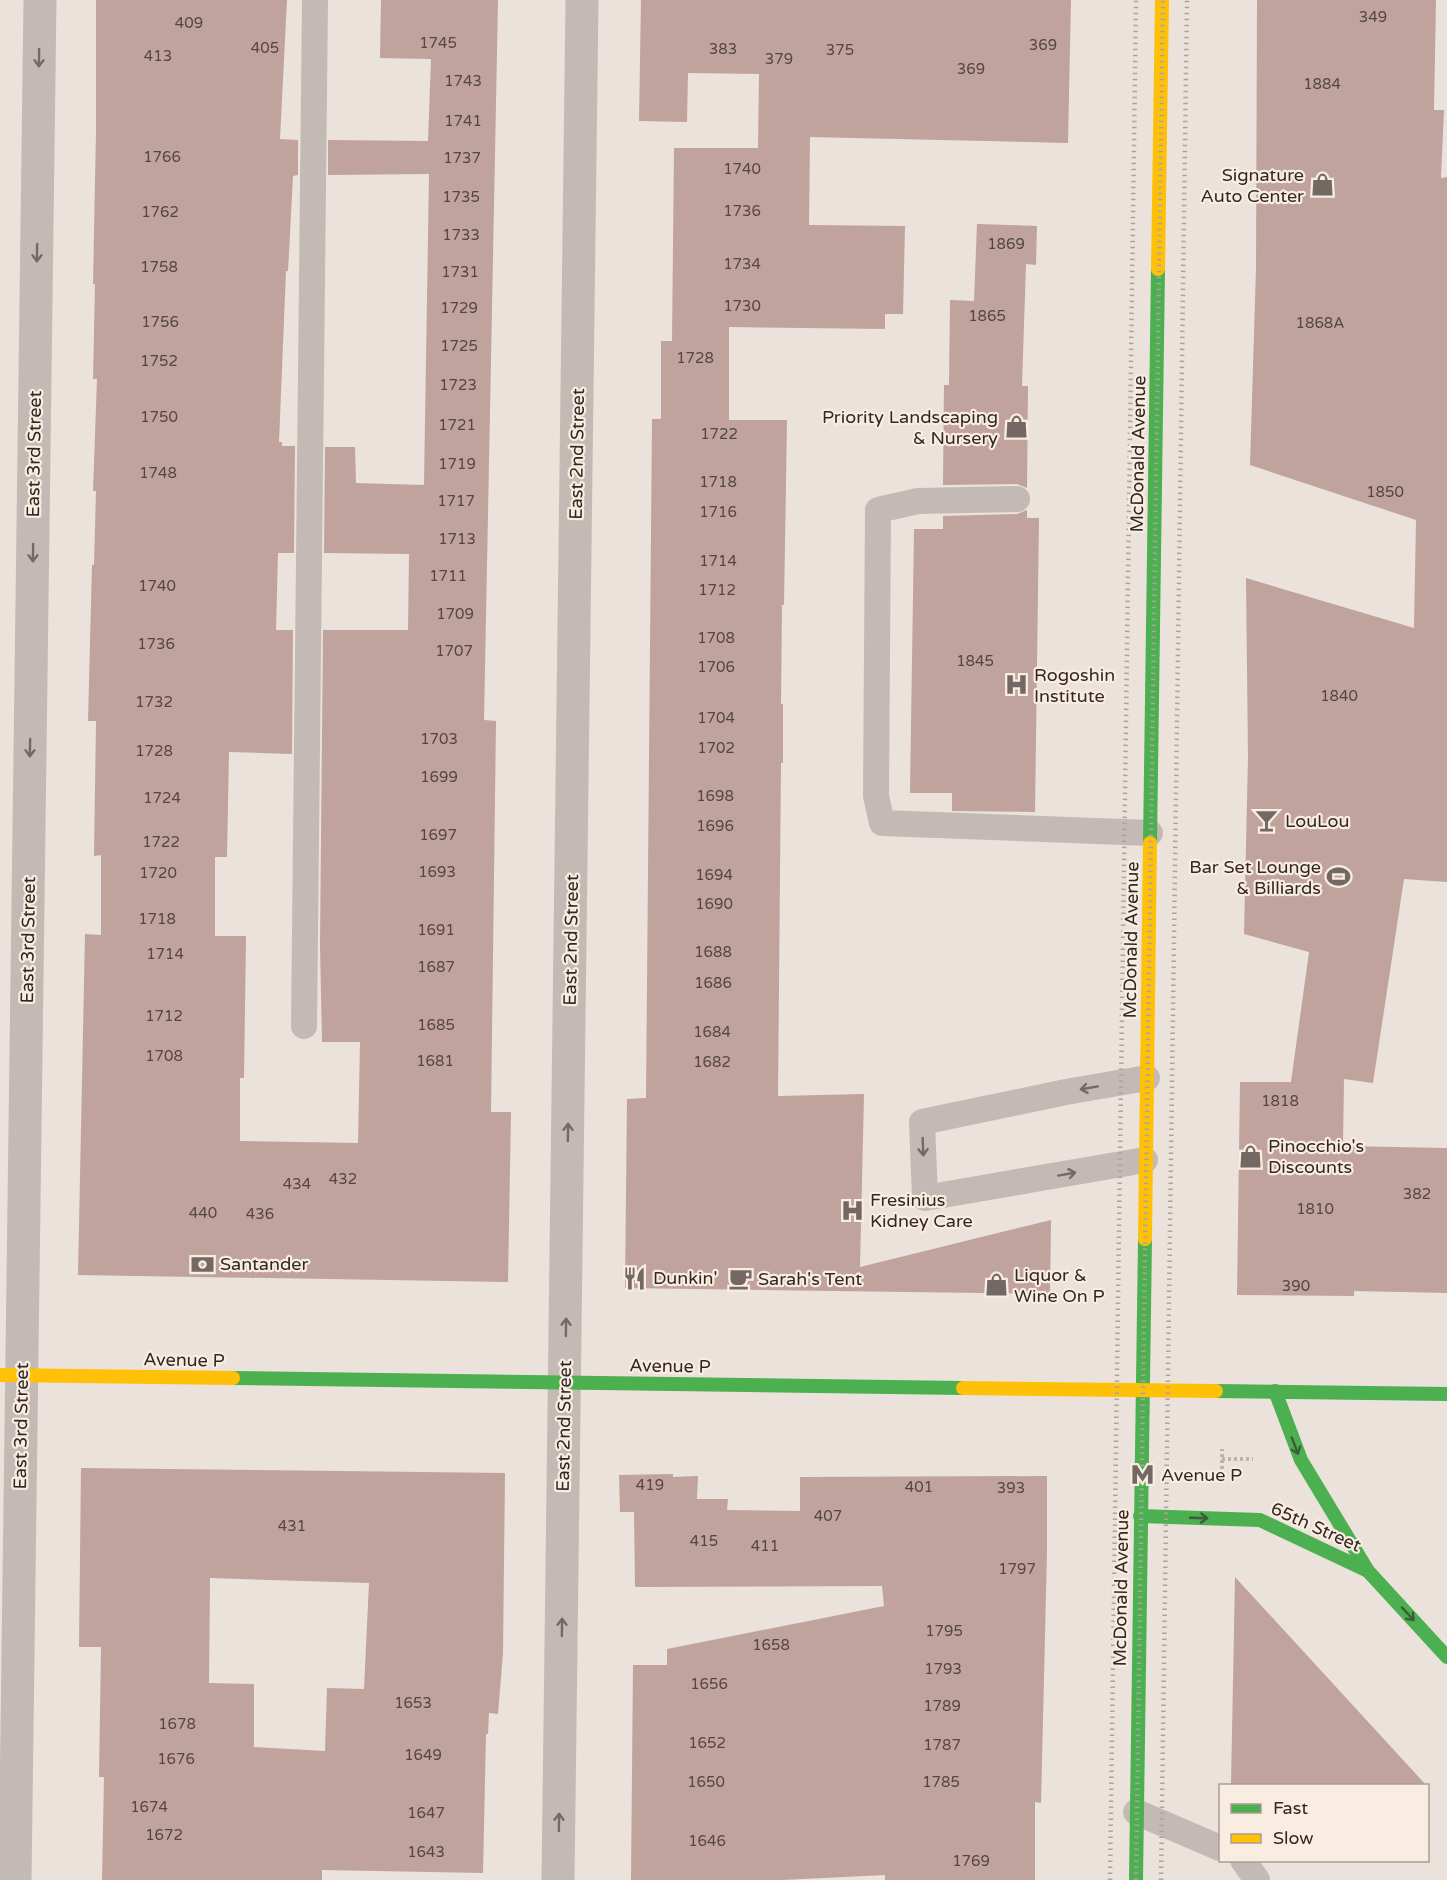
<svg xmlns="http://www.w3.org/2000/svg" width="1447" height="1880" viewBox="0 0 1447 1880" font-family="'Varela Round',sans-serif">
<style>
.building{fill:#c0a39c;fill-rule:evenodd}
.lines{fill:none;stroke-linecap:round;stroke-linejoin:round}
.path{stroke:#bcb3ae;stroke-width:4;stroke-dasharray:3 3;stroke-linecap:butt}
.lane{stroke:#c3bab5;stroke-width:26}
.street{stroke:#c3bab5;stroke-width:33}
.fast{stroke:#4caf50;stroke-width:14}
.slow{stroke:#ffc107;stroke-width:14}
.rail{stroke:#aba39f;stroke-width:4.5;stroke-dasharray:1.5 4.5;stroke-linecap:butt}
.oneway{stroke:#746965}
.oneway2{stroke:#3d5d36}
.labels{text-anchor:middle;stroke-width:4.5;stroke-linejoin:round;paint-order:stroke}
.number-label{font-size:15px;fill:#564642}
.poi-label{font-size:18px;fill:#332724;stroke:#f9ece1;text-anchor:start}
.street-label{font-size:18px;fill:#332724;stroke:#f9ece1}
</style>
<rect width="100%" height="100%" fill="#ebe2db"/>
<g class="building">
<polygon points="96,0 287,0 280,139 298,140 298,175 293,176 288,271 286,271 279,442 282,442 282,446 295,446 294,553 278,553 276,630 293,630 292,754 229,752 227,857 215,857 215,936 246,936 244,1078 240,1078 240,1141 358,1143 360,1042 322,1042 320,945 323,630 408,630 409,554 324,553 325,447 355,447 356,483 424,485 429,174 328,175 328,140 428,141 431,59 380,58 381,0 498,0 484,720 496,721 491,1112 511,1112 508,1282 78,1275 85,934 101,935 101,855 94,856 96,721 88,721 92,565 94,565 96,491 93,491 97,379 93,379 95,284 93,284 96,131"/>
<polygon points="641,0 1071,0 1068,143 810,137 809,225 905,226 903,314 885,314 885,329 729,327 729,420 787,420 784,605 782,605 781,704 783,704 783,763 781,763 778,1096 864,1094 860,1267 1051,1220 1050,1294 625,1288 627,1099 646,1098 652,419 661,419 661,341 672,341 674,148 758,148 759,74 688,73 687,122 639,121"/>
<polygon points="1257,0 1436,0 1434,110 1444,110 1441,178 1447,177 1447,882 1404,879 1373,1083 1344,1079 1343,1146 1447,1148 1447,1293 1354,1291 1354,1296 1237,1295 1240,1082 1291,1082 1309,952 1244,934 1248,757 1246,578 1414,628 1416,520 1250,465 1256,269"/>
<polygon points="977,224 1037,226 1036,265 1026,264 1022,386 1028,386 1027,488 1017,484 943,485 944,385 949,385 950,300 974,301"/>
<polygon points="1027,510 1027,518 1039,518 1035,812 952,811 952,793 910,793 914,529 943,529 943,516 1017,514"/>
<path d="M81,1468L505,1473L503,1653L498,1714L489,1713L488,1734H486L483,1873L322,1870V1880H102L104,1777H99L101,1647H79ZM210,1578L369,1583L364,1689L327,1688L325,1751L254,1747V1684L209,1683Z"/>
<polygon points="673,1474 673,1477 698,1476 697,1499 728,1499 727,1510 800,1511 800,1477 1047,1476 1047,1552 1041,1803 1035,1802 1035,1880 885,1880 885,1875 782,1880 631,1880 633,1665 667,1665 667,1649 884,1606 882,1586 635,1587 634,1512 620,1512 619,1475"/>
<polygon points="1235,1577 1426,1785 1231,1785"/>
</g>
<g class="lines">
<g class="path">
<polyline points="1222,1459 1253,1459"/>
<polyline points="1222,1481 1222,1449"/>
</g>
<g class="lane">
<polyline points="1017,499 918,501 878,510 876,796 882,823 1150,833"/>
<polyline points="304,1026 315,0"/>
<polyline points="1145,1160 925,1198 922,1122 1066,1092 1147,1078"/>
<polyline points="1136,1812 1220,1848"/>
<polyline points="1243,1860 1257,1880"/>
</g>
<g class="street">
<polyline points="15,1880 40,0"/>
<polyline points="558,1880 582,0"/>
</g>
<g class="fast">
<polyline points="1150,843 1158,269"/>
<polyline points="233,1378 963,1388"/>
<polyline points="1216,1391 1447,1394"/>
<polyline points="1275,1391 1301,1460 1368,1571 1447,1657"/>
<polyline points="1140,1516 1260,1520 1368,1571"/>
<polyline points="1136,1880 1145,1239"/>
</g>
<g class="slow">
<polyline points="1158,269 1162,0"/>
<polyline points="1145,1239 1150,843"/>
<polyline points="0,1375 233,1378"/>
<polyline points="963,1388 1216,1391"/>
</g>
<g class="rail">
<polyline points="1110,1880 1136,0"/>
<polyline points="1136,1880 1163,0"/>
<polyline points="1161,1880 1187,0"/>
</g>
</g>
<defs><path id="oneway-shaft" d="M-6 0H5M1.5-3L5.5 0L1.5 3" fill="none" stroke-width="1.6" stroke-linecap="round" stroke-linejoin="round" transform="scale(1.5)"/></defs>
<g class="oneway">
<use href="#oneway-shaft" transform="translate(39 58) rotate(91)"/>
<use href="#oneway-shaft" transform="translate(37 253) rotate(91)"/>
<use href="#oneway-shaft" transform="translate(33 553) rotate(91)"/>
<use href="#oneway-shaft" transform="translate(30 748) rotate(91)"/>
<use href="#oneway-shaft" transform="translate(1089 1088) rotate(170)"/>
<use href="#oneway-shaft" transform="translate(568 1132) rotate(-89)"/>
<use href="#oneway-shaft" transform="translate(923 1147) rotate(88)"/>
<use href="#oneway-shaft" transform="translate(1067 1174) rotate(-10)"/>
<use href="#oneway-shaft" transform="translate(566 1327) rotate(-89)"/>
<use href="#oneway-shaft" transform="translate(562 1627) rotate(-89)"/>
<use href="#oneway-shaft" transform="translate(559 1822) rotate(-89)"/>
</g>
<g class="oneway2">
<use href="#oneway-shaft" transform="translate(1295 1446) rotate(69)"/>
<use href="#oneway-shaft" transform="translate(1199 1518) rotate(2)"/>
<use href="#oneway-shaft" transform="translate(1408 1614) rotate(47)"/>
</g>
<defs>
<symbol id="shop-bare" viewBox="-9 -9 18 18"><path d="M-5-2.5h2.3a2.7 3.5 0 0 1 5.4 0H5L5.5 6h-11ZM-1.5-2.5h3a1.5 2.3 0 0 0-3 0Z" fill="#736864" stroke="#f9ece1" stroke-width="2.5" paint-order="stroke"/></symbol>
<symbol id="hospital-bare" viewBox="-9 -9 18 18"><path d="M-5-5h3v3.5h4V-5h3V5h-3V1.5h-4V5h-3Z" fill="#736864" stroke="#f9ece1" stroke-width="2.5" paint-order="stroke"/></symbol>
<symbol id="bar-bare" viewBox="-9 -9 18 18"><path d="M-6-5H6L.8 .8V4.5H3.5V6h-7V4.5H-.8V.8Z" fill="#736864" stroke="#f9ece1" stroke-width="2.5" paint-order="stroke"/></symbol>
<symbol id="stadium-bare" viewBox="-9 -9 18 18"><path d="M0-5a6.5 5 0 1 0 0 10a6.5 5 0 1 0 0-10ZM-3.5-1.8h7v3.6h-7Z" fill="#736864" stroke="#f9ece1" stroke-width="2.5" paint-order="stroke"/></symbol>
<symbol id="bank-bare" viewBox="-9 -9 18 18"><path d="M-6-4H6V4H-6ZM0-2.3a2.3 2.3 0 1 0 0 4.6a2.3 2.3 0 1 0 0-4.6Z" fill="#736864" stroke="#f9ece1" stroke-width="2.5" paint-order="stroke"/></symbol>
<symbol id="restaurant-bare" viewBox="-9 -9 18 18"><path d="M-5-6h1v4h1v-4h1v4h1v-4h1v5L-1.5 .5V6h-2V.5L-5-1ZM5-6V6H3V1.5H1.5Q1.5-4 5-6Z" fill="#736864" stroke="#f9ece1" stroke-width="2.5" paint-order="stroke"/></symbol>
<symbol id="cafe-bare" viewBox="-9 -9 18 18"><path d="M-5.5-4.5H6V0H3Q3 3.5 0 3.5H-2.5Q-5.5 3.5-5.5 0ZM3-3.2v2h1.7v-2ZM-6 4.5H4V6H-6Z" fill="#736864" stroke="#f9ece1" stroke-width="2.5" paint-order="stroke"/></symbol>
<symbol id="metro-bare" viewBox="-9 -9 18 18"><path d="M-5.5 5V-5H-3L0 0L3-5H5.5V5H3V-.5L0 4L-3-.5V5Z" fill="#736864" stroke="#f9ece1" stroke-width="2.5" paint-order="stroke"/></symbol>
</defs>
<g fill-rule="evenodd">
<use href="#shop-bare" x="1306" y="168" width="33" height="33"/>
<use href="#shop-bare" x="1000" y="410" width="33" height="33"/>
<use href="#hospital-bare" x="1000" y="668" width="33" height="33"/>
<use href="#bar-bare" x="1250" y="804" width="33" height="33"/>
<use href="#stadium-bare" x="1322" y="860" width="33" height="33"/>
<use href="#shop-bare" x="1234" y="1140" width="33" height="33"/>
<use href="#hospital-bare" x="836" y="1194" width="33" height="33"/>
<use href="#bank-bare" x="186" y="1248" width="33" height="33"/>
<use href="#restaurant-bare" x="618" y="1262" width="33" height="33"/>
<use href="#cafe-bare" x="724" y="1262" width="33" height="33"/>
<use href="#shop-bare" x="980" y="1268" width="33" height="33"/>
<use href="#metro-bare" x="1126" y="1458" width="33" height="33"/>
</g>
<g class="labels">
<g class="number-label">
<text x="1373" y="22">349</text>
<text x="189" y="28">409</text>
<text x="438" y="48">1745</text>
<text x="1043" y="50">369</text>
<text x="265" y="53">405</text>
<text x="723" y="54">383</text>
<text x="840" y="55">375</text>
<text x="158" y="61">413</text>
<text x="779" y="64">379</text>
<text x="971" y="74">369</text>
<text x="463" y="86">1743</text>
<text x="1322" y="89">1884</text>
<text x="463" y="126">1741</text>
<text x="162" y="162">1766</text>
<text x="462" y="163">1737</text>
<text x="742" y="174">1740</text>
<text x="461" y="202">1735</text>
<text x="742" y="216">1736</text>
<text x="160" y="217">1762</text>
<text x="461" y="240">1733</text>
<text x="1006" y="249">1869</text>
<text x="742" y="269">1734</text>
<text x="159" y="272">1758</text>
<text x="460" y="277">1731</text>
<text x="742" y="311">1730</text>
<text x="459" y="313">1729</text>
<text x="987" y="321">1865</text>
<text x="160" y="327">1756</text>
<text x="1320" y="328">1868A</text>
<text x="459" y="351">1725</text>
<text x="695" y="363">1728</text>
<text x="159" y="366">1752</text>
<text x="458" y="390">1723</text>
<text x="159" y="422">1750</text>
<text x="457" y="430">1721</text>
<text x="719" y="439">1722</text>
<text x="457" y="469">1719</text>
<text x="158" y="478">1748</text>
<text x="718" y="487">1718</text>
<text x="1385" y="497">1850</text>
<text x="456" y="506">1717</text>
<text x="718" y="517">1716</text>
<text x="457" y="544">1713</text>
<text x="718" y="566">1714</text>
<text x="448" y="581">1711</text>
<text x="157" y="591">1740</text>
<text x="717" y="595">1712</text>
<text x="455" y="619">1709</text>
<text x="716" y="643">1708</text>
<text x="156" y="649">1736</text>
<text x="454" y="656">1707</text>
<text x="975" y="666">1845</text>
<text x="716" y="672">1706</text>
<text x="1339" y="701">1840</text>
<text x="154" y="707">1732</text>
<text x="716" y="723">1704</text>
<text x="439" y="744">1703</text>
<text x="716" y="753">1702</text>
<text x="154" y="756">1728</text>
<text x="439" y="782">1699</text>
<text x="715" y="801">1698</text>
<text x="162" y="803">1724</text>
<text x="715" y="831">1696</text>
<text x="438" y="840">1697</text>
<text x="161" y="847">1722</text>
<text x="437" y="877">1693</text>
<text x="158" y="878">1720</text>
<text x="714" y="880">1694</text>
<text x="714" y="909">1690</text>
<text x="157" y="924">1718</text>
<text x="436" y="935">1691</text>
<text x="713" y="957">1688</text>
<text x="165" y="959">1714</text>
<text x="436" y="972">1687</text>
<text x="713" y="988">1686</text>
<text x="164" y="1021">1712</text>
<text x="436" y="1030">1685</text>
<text x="712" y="1037">1684</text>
<text x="164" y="1061">1708</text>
<text x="435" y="1066">1681</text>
<text x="712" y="1067">1682</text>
<text x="1280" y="1106">1818</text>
<text x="343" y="1184">432</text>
<text x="297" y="1189">434</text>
<text x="1417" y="1199">382</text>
<text x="1315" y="1214">1810</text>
<text x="203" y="1218">440</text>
<text x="260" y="1219">436</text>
<text x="1296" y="1291">390</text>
<text x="650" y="1490">419</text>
<text x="919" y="1492">401</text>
<text x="1011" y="1493">393</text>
<text x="828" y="1521">407</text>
<text x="292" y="1531">431</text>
<text x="704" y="1546">415</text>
<text x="765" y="1551">411</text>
<text x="1017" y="1574">1797</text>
<text x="944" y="1636">1795</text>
<text x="771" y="1650">1658</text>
<text x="943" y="1674">1793</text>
<text x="709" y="1689">1656</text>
<text x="413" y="1708">1653</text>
<text x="942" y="1711">1789</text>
<text x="177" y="1729">1678</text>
<text x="707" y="1748">1652</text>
<text x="942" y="1750">1787</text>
<text x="423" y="1760">1649</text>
<text x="176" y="1764">1676</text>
<text x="706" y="1787">1650</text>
<text x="941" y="1787">1785</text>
<text x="149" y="1812">1674</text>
<text x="426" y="1818">1647</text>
<text x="164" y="1840">1672</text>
<text x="707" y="1846">1646</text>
<text x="426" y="1857">1643</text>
<text x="971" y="1866">1769</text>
</g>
<g class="poi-label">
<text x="1304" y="181" text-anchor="end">Signature<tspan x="1304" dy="21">Auto Center</tspan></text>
<text x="998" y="423" text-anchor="end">Priority Landscaping<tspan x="998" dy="21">&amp; Nursery</tspan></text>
<text x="1034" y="681">Rogoshin<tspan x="1034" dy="21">Institute</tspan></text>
<text x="1285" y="827">LouLou</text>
<text x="1321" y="873" text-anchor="end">Bar Set Lounge<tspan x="1321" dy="21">&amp; Billiards</tspan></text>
<text x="1268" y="1152">Pinocchio's<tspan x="1268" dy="21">Discounts</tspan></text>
<text x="870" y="1206">Fresinius<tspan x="870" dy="21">Kidney Care</tspan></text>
<text x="220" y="1270">Santander</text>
<text x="1014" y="1281">Liquor &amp;<tspan x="1014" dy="21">Wine On P</tspan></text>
<text x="653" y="1284">Dunkin'</text>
<text x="758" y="1285">Sarah's Tent</text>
<text x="1161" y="1481">Avenue P</text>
</g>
<g class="street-label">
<text transform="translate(34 454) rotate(-89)" y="6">East 3rd Street</text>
<text transform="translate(577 454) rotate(-89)" y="6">East 2nd Street</text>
<text transform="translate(1138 454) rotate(-89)" y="6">McDonald Avenue</text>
<text transform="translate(28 940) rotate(-89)" y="6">East 3rd Street</text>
<text transform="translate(571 940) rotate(-89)" y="6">East 2nd Street</text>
<text transform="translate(1131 940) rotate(-89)" y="6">McDonald Avenue</text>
<text transform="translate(184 1360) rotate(1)" y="6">Avenue P</text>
<text transform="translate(670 1366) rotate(1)" y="6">Avenue P</text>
<text transform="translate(21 1426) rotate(-89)" y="6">East 3rd Street</text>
<text transform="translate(564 1426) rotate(-89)" y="6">East 2nd Street</text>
<text transform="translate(1316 1527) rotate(24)" y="6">65th Street</text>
<text transform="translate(1121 1588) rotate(-89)" y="6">McDonald Avenue</text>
</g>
</g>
<rect x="1219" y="1784" width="210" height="78" fill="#f9ece1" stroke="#aa9d95" stroke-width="1.5"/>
<rect x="1231" y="1804" width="30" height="9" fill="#4caf50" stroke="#aa9d95" stroke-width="1.5"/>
<text x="1273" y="1814" font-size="18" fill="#332724">Fast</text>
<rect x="1231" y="1834" width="30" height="9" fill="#ffc107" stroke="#aa9d95" stroke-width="1.5"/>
<text x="1273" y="1844" font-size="18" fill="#332724">Slow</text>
</svg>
